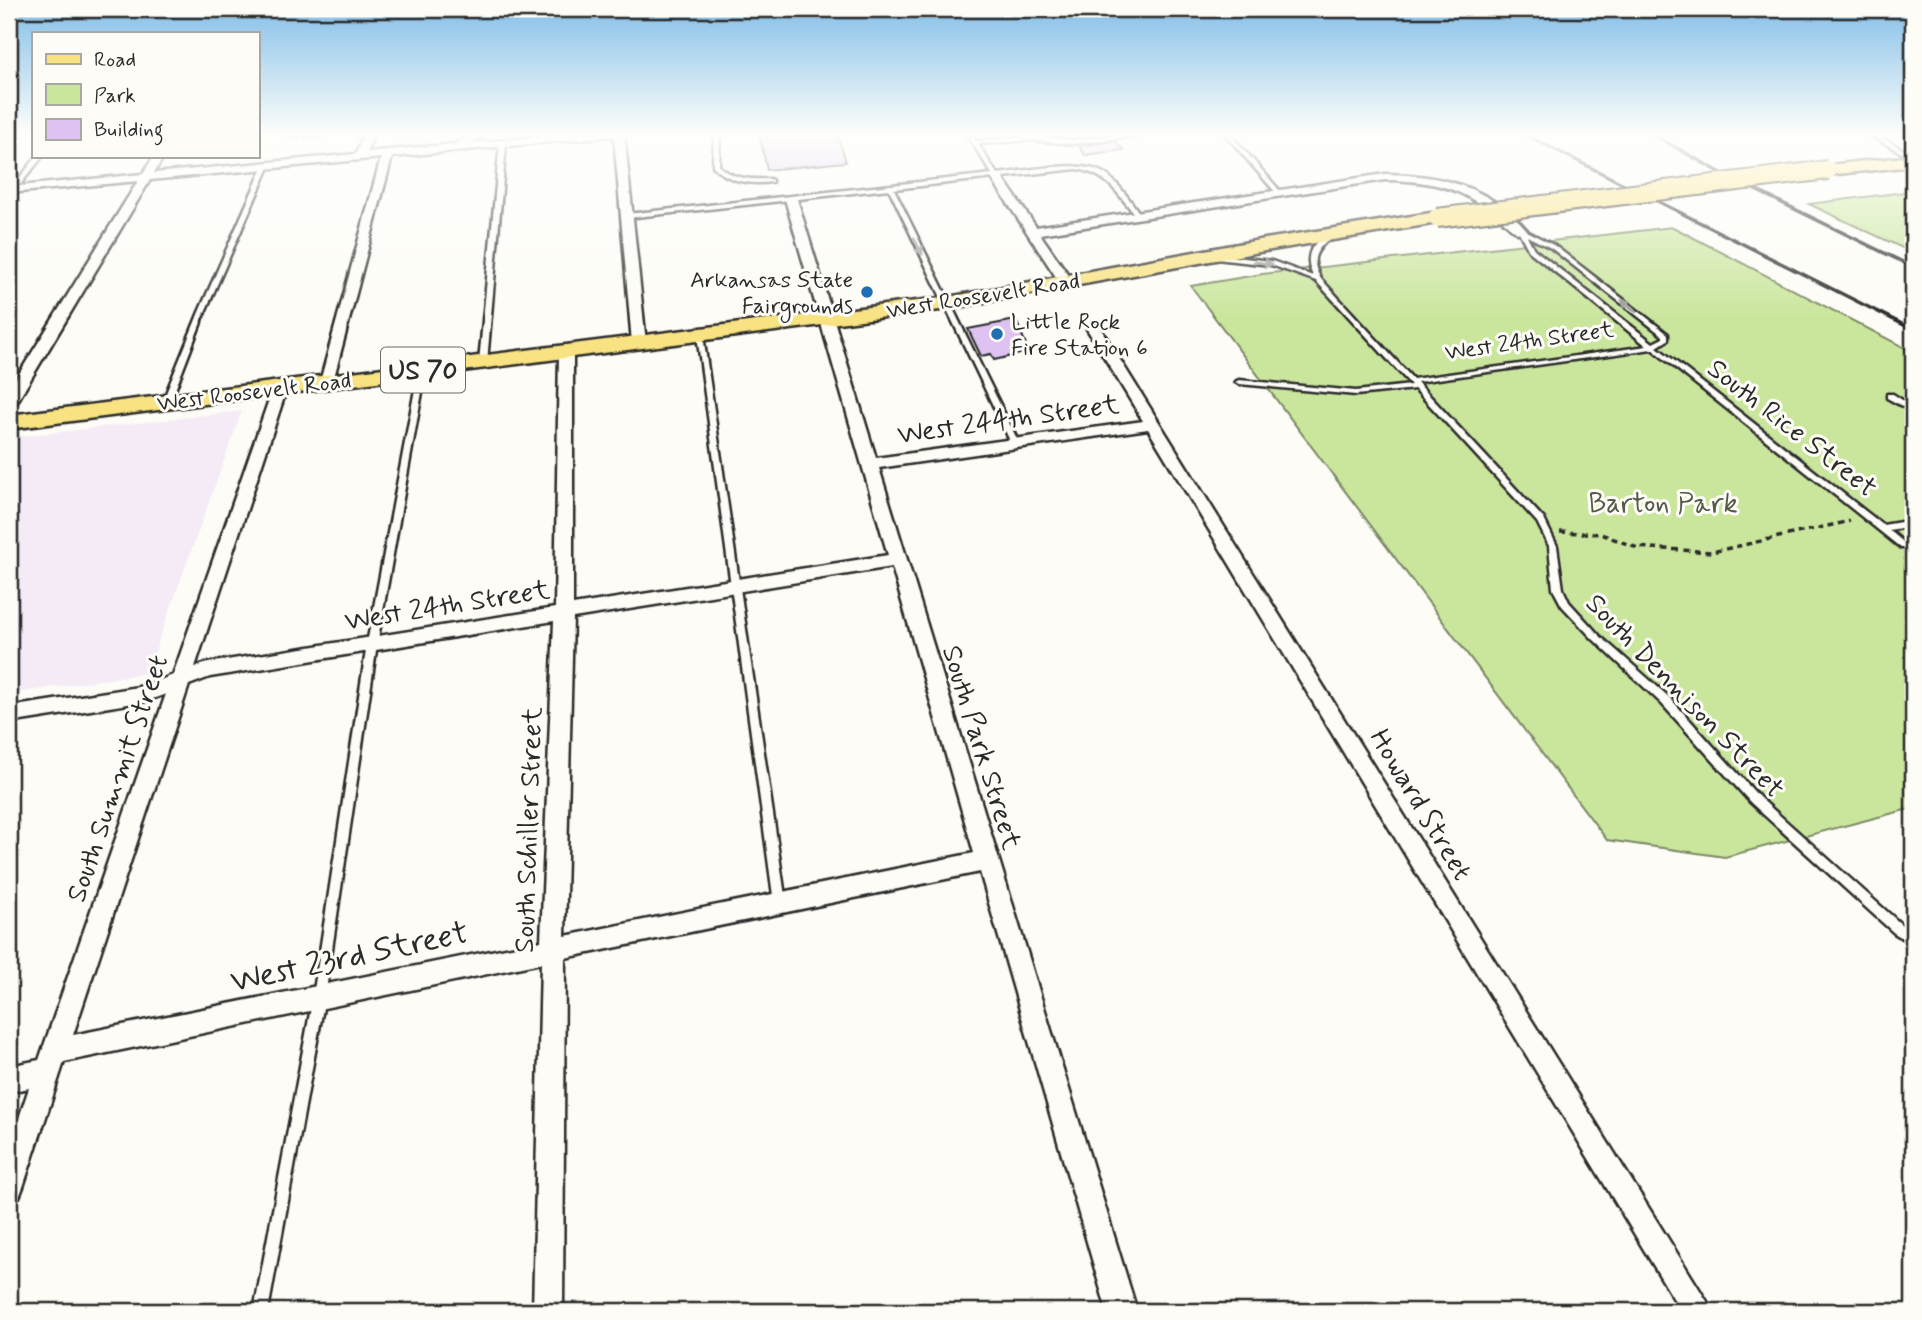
<svg xmlns="http://www.w3.org/2000/svg" width="1922" height="1320" viewBox="0 0 1922 1320" font-family="Mynerve,sans-serif">
<style>
.built{fill:#f4ebf6}
.green{fill:#cae69d;stroke:#7a8864;stroke-width:2}
.building{fill:#dec3f2;stroke:#2b2b2b;stroke-width:2}
.lines{fill:none;stroke-linecap:round;stroke-linejoin:round}
.service-casing{stroke:#2b2b2b;stroke-width:5}
.minor-casing{stroke:#2b2b2b;stroke-width:5}
.primary-casing{stroke:#2b2b2b;stroke-width:5}
.path-far1{stroke:#2b2b2b;stroke-width:2.5;stroke-dasharray:4.5 3.5;stroke-linecap:butt}
.path{stroke:#2b2b2b;stroke-width:3.5;stroke-dasharray:6 4.5;stroke-linecap:butt}
.service{fill:#fdfcf7;fill-rule:evenodd}
.minor{fill:#fdfcf7;fill-rule:evenodd}
.primary{fill:#f8e281;fill-rule:evenodd}
.rail-far1{stroke:#2b2b2b;stroke-width:3.5}
.rail{stroke:#2b2b2b;stroke-width:4.5}
.primary-bridge-casing{stroke:#2b2b2b;stroke-width:22;stroke-linecap:butt}
.primary-bridge{stroke:#f8e281;stroke-width:18}
.oneway{fill:#9e9e9b}
.poi-dot{fill:#1f6fb2;stroke:#fdfcf7;stroke-width:2.5}
.labels{text-anchor:middle;stroke-width:6;stroke-linejoin:round;paint-order:stroke}
.far-poi-label{font-size:23px;fill:#2b2b2b;stroke:#fdfcf7;text-anchor:end}
.far-street-label{font-size:23px;fill:#2b2b2b;stroke:#fdfcf7}
.shield{fill:#fdfcf7;stroke:#6a6a68;stroke-width:2}
.shield-label{font-size:26px;font-weight:bold;fill:#2b2b2b}
.street-label{font-size:28px;fill:#2b2b2b;stroke:#fdfcf7}
.park-label{font-size:28px;fill:#535a48;stroke:#fdfcf7}
.near-street-label{font-size:33px;fill:#2b2b2b;stroke:#fdfcf7}
</style>
<rect width="100%" height="100%" fill="#fdfcf7"/>
<filter id="ink" filterUnits="userSpaceOnUse"><feTurbulence type="fractalNoise" baseFrequency=".0143" numOctaves="2"/><feDisplacementMap in="SourceGraphic" scale="14" xChannelSelector="R" yChannelSelector="G"/><feConvolveMatrix kernelMatrix="1 2 1 2 8 2 1 2 1" color-interpolation-filters="sRGB"/></filter>
<g filter="url(#ink)">
<polygon class="built" points="242,411 147,673 9,694 9,449 15,437"/>
<g class="green">
<polygon points="1913,191 1913,253 1809,204"/>
<polygon points="1673,227 1913,352 1913,808 1725,857 1607,840 1191,286 1262,274"/>
</g>
<g class="building">
<polygon points="759,133 837,133 846,162 767,170"/>
<polygon points="1115,141 1124,150 1085,155 1079,146"/>
<polygon points="1016,320 1029,352 994,360 991,354 981,356 968,329"/>
</g>
<g class="lines">
<defs>
<g id="service">
<path d="M714,133H720L719,166C733,179 751,180 770,179L772,180V182C751,185 728,182 713,166Z"/>
<path d="M966,133H971L976,141L1032,136L1072,140L1138,133H1158L1072,144L1032,140L978,144L997,174C1026,171 1081,158 1105,174C1120,184 1130,201 1141,215L1138,217L1136,216C1118,194 1107,173 1076,169L894,189L1019,443L1015,445L1011,443L889,189L627,218L624,216L627,214L992,174Z"/>
<polygon points="1224,133 1229,133 1281,192 1281,194 1277,194"/>
<polygon points="1866,133 1873,133 1913,155 1913,159"/>
<polygon points="503,141 506,143 487,362 483,364 479,362 500,143"/>
<polygon points="37,156 43,156 11,196 9,197 9,192"/>
<polygon points="267,163 270,165 205,312 170,403 166,405 163,405 162,403 199,312 264,165"/>
<path d="M1521,228L1555,246L1668,334V340L1657,347L1883,525L1913,520V526L1889,530L1908,546L1907,548H1901L1652,349L1417,382L1544,519L1557,546L1563,589L1569,602L1599,635L1670,698L1759,797L1902,925L1913,933V944L1894,933L1751,803L1662,704L1593,639L1562,606L1553,589L1549,546L1537,522L1415,389L1356,395L1239,384L1235,382L1239,380L1356,391L1411,385L1316,281L1271,265L1216,259L1213,257L1216,255L1272,261L1313,276C1303,255 1312,243 1330,232L1333,234C1317,251 1308,256 1321,279L1413,379L1647,346L1529,251L1518,230ZM1527,236L1551,248L1663,336V338L1653,343L1534,249Z"/>
<polygon points="700,333 703,335 786,903 784,907 780,908 776,907 774,903 697,335"/>
<polygon points="419,368 425,368 426,370 377,644 325,997 268,1311 254,1311 313,997 367,644"/>
<polygon points="1887,394 1893,394 1913,407 1913,412 1887,398"/>
</g>
<g id="minor">
<polygon points="364,133 374,133 367,152 455,144 472,133 485,133 472,143 577,133 624,133 646,343 644,346 639,347 632,343 614,136 392,157 332,385 327,386 320,382 381,158 150,180 17,402 9,406 9,390 138,181 9,193 9,187 143,174 154,156 164,156 154,173 356,154"/>
<path d="M996,173L1000,174L1036,227L1385,174C1440,174 1490,187 1527,230L1517,233C1469,192 1448,181 1385,180L1040,234L1074,283L1067,287L1062,286L990,176Z"/>
<path d="M787,197L797,199L876,458L1143,421L1087,329L1089,326H1099L1713,1311H1681L1148,429L879,468L1137,1311H1107L980,872L565,958L563,1311H533L541,963L64,1062L23,1187L19,1197L9,1201V1148L29,1088L9,1092V1066L39,1060L166,694L147,701L9,723V707L145,686L173,675L273,388L280,384L287,388L195,667L208,663L555,608L559,352L566,348L573,352V605L888,555L785,199ZM892,567L974,853L565,936L573,618ZM554,621L541,941L73,1035L189,685L210,677Z"/>
</g>
<g id="primary">
<polygon points="1913,156 1913,166 1828,175 1819,170 1828,165"/>
<polygon points="1437,212 1446,218 1444,222 1265,251 948,309 9,429 9,415 948,297 1265,239"/>
</g>
</defs>
<use href="#service" class="service-casing"/>
<use href="#minor" class="minor-casing"/>
<use href="#primary" class="primary-casing"/>
<g class="path-far1">
<polyline points="321,135 321,139 326,140"/>
<polyline points="288,136 304,135"/>
<polyline points="295,139 320,137"/>
</g>
<polyline class="path" points="1560,532 1601,534 1635,547 1712,552 1850,521"/>
<use href="#service" class="service"/>
<use href="#minor" class="minor"/>
<use href="#primary" class="primary"/>
<g class="rail-far1">
<polyline points="1522,133 1908,327"/>
<polyline points="1650,133 1725,175 1913,267"/>
</g>
<polyline class="rail" points="1905,325 1913,329"/>
<defs>
<polyline id="primary-bridge" points="1437,218 1828,170"/>
</defs>
<use href="#primary-bridge" class="primary-bridge-casing"/>
<use href="#primary-bridge" class="primary-bridge"/>
</g>
<defs><path id="oneway-solid" d="M-6-.8H1V-3.2L6.5 0L1 3.2V.8H-6Z" transform="scale(1.75)"/></defs>
<g class="oneway">
<use href="#oneway-solid" transform="translate(918 246) rotate(63)"/>
<use href="#oneway-solid" transform="translate(1263 263) rotate(8)"/>
<use href="#oneway-solid" transform="translate(1629 306) rotate(-142)"/>
</g>
</g>
<linearGradient id="sky" x2="0" y2="1"><stop stop-color="#81bee8"/><stop offset="0.42" stop-color="#fefefb"/><stop offset="1" stop-color="#fefefb" stop-opacity="0"/></linearGradient>
<rect width="1922" height="318" fill="url(#sky)"/>
<g class="poi-dot">
<circle cx="867" cy="292" r="7"/>
<circle cx="997" cy="334" r="7"/>
</g>
<g class="labels">
<g class="far-poi-label">
<text x="853" y="287">Arkansas State<tspan x="853" dy="26">Fairgrounds</tspan></text>
<text x="1011" y="329" text-anchor="start">Little Rock<tspan x="1011" dy="26">Fire Station 6</tspan></text>
</g>
<g class="far-street-label">
<text transform="translate(983 295) rotate(-9)" y="8">West Roosevelt Road</text>
<text transform="translate(1529 340) rotate(-8)" y="8">West 24th Street</text>
<text transform="translate(254 391) rotate(-7)" y="8">West Roosevelt Road</text>
</g>
<rect class="shield" x="381" y="347.5" width="84" height="45" rx="5"/>
<g class="shield-label">
<text x="423" y="379">US 70</text>
</g>
<g class="street-label">
<text transform="translate(1008 418) rotate(-8)" y="10">West 244th Street</text>
<text transform="translate(1793 427) rotate(38)" y="10">South Rice Street</text>
<text transform="translate(447 604) rotate(-9)" y="10">West 24th Street</text>
<text transform="translate(1686 695) rotate(46)" y="10">South Dennison Street</text>
<text transform="translate(983 747) rotate(73)" y="10">South Park Street</text>
<text transform="translate(116 778) rotate(-71)" y="10">South Summit Street</text>
<text transform="translate(1422 804) rotate(59)" y="10">Howard Street</text>
<text transform="translate(527 830) rotate(-88)" y="10">South Schiller Street</text>
</g>
<g class="park-label">
<text x="1663" y="512">Barton Park</text>
</g>
<g class="near-street-label">
<text transform="translate(349 955) rotate(-12)" y="12">West 23rd Street</text>
</g>
</g>
<rect width="1922" height="1320" fill="none" stroke="#fdfcf7" stroke-width="35"/>
<rect x="18" y="18" width="1887" height="1285" fill="none" stroke="#2b2b2b" stroke-width="2.5" filter="url(#ink)"/>
<rect x="32" y="32" width="228" height="126" fill="#fdfcf7" stroke="#a9a8a5" stroke-width="2"/>
<rect x="46" y="54" width="35" height="10" fill="#f8e281" stroke="#a9a8a5" stroke-width="2"/>
<text x="94" y="66" font-size="21" fill="#2b2b2b">Road</text>
<rect x="46" y="84" width="35" height="21" fill="#cae69d" stroke="#a9a8a5" stroke-width="2"/>
<text x="94" y="102" font-size="21" fill="#2b2b2b">Park</text>
<rect x="46" y="119" width="35" height="21" fill="#dec3f2" stroke="#a9a8a5" stroke-width="2"/>
<text x="94" y="136" font-size="21" fill="#2b2b2b">Building</text>
</svg>
